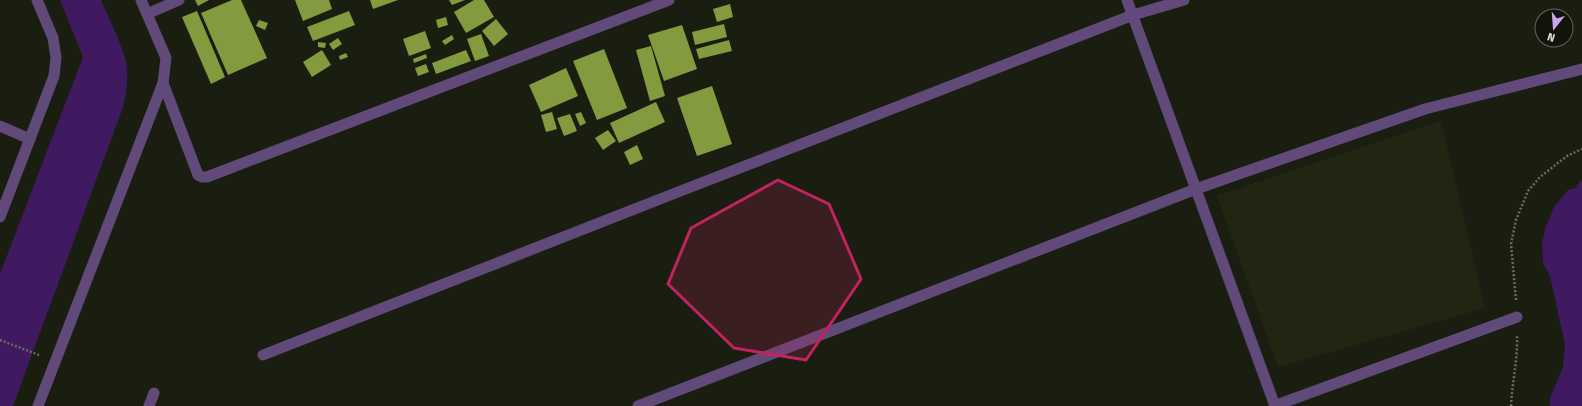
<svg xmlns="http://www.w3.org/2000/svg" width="1582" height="406" viewBox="0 0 1582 406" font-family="'Fira Sans',sans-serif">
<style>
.built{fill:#202612}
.water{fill:#401a60}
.building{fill:#849a3f}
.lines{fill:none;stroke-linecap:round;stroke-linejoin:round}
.path{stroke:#696d61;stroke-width:2.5;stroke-dasharray:2 2;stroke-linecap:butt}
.service{stroke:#614a7a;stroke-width:11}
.minor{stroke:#614a7a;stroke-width:11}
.marked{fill:#c32261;fill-opacity:0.2;stroke:#c32261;stroke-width:3;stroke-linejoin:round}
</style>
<rect width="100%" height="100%" fill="#1a1e11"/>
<polygon class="built" points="1441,121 1485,308 1278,367 1217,196"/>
<g class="water">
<path d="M60,0H101C109,19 119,38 125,58C129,74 127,91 123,107L13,406H0V274L83,57Z"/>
<polygon points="1582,181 1582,406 1550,406 1550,398 1563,367 1565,344 1550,276 1543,263 1542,245 1545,229 1554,207 1568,190 1576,188 1579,182"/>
</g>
<g class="building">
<polygon points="195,0 209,0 198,6"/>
<polygon points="232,0 241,0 267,58 228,75 201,13"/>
<polygon points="295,0 329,0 332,9 303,21"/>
<polygon points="370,0 398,0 373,9"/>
<polygon points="449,0 465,0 452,5"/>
<polygon points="474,0 484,0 494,17 466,33 454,12"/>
<polygon points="730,4 733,17 717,22 713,9"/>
<polygon points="197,11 225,77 211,84 182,17"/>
<polygon points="349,11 355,25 313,41 307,27"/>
<polygon points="446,17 448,25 438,28 436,20"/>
<polygon points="496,19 508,34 494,46 482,31"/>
<polygon points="259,20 268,23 265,30 256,26"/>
<polygon points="724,24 727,37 695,45 692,32"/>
<polygon points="682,25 697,69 664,81 648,35"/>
<polygon points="425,31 431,48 409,56 403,39"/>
<polygon points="481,34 489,56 475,61 467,39"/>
<polygon points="452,35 454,39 445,45 442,41"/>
<polygon points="338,38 342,44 333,50 329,44"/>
<polygon points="729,40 732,51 699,59 696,49"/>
<polygon points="318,42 326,43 325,48 318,47"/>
<polygon points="651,46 665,96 650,101 636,50"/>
<polygon points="604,49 627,108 597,120 573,61"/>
<polygon points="322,50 331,65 312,77 303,62"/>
<polygon points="466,50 471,61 436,74 432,63"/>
<polygon points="346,53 348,57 340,60 339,56"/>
<polygon points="426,54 427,58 414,63 413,59"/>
<polygon points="426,64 429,72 418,76 415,68"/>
<polygon points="566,68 578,96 541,112 529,85"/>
<polygon points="712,86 732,144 697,156 677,98"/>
<polygon points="656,102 665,122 619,143 610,123"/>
<polygon points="552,112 557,129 546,132 541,115"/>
<polygon points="581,112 586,123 580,126 575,114"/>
<polygon points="570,114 577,131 564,136 557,118"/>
<polygon points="608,130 616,141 603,150 595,138"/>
<polygon points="637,145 643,159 630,165 624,152"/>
</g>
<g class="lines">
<g class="path">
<polyline points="1516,300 1511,244 1516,220 1528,191 1540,177 1567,156 1582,149"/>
<polyline points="0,340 39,355"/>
<path d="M1511,406C1512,382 1518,359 1517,335"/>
</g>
<g class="service">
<polyline points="0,126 30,139"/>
<polyline points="149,406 154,393"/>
</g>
<g class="minor">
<polyline points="1127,0 1275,406"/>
<polyline points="147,14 179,0"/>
<polyline points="163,83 198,175 202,177 207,177 669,0"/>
<polyline points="0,217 54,76 56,58 53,38 37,0"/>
<polyline points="263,355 678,192 1133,15 1184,0"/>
<polyline points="38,406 163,83 166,58 141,0"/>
<polyline points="638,406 1196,189 1425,109 1582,69"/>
<polyline points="1274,406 1517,317"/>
</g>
</g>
<path class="marked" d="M778,180L829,204L861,279L806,360L734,348L668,284L691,228Z"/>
<g transform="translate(1554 28) rotate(197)"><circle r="19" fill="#111408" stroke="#63665c"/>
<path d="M0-3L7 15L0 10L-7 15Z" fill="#c8a5ee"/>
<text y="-6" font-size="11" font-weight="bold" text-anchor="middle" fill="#dfe2d9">N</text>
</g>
</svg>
